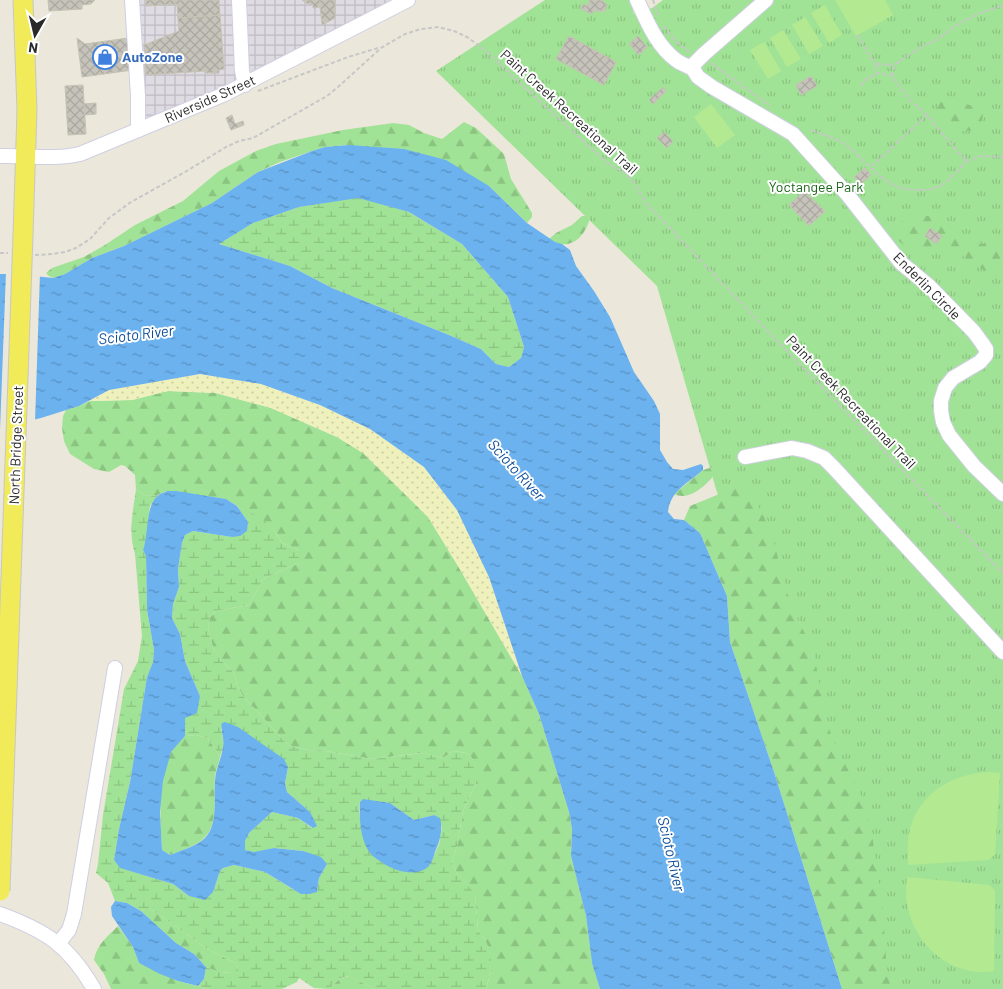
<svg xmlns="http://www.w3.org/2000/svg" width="1003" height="989" viewBox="0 0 1003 989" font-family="Barlow,sans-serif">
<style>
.industrial{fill:url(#industrial-grid)}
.grass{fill:url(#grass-tufts)}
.forest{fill:url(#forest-firs)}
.wetland{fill:url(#wetland-marsh);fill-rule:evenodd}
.sand{fill:url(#sand-dots)}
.pitch{fill:#b3ea91}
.water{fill:url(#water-ripples);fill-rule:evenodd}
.pier{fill:#ebe7da}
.building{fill:url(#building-cross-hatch);stroke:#c6c3b4}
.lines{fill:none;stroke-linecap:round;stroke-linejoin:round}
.minor-casing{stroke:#cfcfe2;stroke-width:16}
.major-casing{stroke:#c7c7c7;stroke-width:21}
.path{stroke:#c7c7c7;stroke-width:2;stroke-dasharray:4 2.5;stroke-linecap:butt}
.minor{stroke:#fff;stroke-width:14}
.major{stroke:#f1eb59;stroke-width:19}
.major-bridge-casing{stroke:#c7c7c7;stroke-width:21;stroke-linecap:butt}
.major-bridge{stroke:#f1eb59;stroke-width:19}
.labels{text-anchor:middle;stroke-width:4;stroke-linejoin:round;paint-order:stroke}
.shop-label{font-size:14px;font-weight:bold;fill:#366cbe;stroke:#fff;text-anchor:start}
.street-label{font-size:14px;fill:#292929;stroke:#fff}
.park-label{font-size:14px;fill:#1a6519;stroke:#fff}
.water-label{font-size:15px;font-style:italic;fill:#0c4d99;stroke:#fff}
</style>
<defs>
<pattern id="industrial-grid" width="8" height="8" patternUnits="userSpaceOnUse" patternTransform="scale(1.25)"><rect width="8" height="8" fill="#dfdbe3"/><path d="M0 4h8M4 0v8" fill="none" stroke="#bfbcc3"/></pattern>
<pattern id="grass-tufts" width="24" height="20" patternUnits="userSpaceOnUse" patternTransform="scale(1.25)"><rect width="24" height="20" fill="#a1e396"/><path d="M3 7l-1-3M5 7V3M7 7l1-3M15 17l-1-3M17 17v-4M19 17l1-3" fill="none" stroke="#8bc381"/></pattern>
<pattern id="forest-firs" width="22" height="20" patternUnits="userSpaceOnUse" patternTransform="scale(1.25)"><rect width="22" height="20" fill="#a1e396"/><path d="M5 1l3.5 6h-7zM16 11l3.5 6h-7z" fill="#8bc381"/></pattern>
<pattern id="wetland-marsh" width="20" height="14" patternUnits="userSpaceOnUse" patternTransform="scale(1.25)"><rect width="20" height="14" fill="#a1e396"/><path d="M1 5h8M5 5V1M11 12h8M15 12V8" fill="none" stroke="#8bc381"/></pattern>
<pattern id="sand-dots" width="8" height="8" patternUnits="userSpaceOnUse" patternTransform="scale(1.25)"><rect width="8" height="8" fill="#eff1bc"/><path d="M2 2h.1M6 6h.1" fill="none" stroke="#cdcfa2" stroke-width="1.8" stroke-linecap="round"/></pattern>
<pattern id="water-ripples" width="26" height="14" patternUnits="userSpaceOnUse" patternTransform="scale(1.25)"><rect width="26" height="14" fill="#6bb2ef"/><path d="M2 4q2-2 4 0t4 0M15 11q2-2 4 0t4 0" fill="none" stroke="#5891c2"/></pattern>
<pattern id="building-cross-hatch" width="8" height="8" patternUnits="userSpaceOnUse" patternTransform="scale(1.25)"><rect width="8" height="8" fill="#c6c4ba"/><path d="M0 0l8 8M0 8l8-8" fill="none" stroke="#aaa8a0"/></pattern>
</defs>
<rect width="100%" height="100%" fill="#ebe7da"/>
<polygon class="industrial" points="136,0 416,0 239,92 143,132"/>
<polygon class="grass" points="545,0 630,0 634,14 652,8 663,0 1003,0 1003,989 867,989 807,760 716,489 657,286 436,71"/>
<g class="forest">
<path d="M952,96L966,104L983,110C984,129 973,132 956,131L937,113V104L943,97Z"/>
<polygon points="464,122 476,128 504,154 511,179 532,213 532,217 527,223 489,186 349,145 325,147 312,151 280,162 258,172 212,203 124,246 92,258 65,274 53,278 49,276 46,273 52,268 84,257 105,245 135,225 183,201 219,171 256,151 276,144 343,130 393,123 409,125 424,133 442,139"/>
<polygon points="920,215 942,218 961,235 980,244 1003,240 1003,275 1000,276 982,269 954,250 910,250 895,238 894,234 900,222"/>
<path d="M582,216H587L590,217C586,237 569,253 549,239L556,233L572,225Z"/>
<polygon points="168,391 216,393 271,408 337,437 363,453 428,517 458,566 522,676 539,714 569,812 572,829 571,856 586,916 592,962 600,989 486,989 491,971 487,944 478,929 475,895 457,873 452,863 457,846 463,811 476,783 472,758 466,753 453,751 443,758 422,753 372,759 320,750 311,751 288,745 243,696 237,685 234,673 220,659 213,648 208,628 210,617 216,611 249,605 263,579 299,563 298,550 282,543 273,528 226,499 167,491 158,495 146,496 136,489 135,475 125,466 121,465 109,472 94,469 70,454 64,441 62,428 63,416 66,410 79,406 90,401 132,400"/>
<path d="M713,467L717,468C715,479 694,497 682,496C679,496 677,495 674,494L703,470Z"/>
<polygon points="734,481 742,483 749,488 765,519 773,538 786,590 799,622 813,649 826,719 833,740 866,805 873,841 883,910 887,975 892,989 842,989 775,775 730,642 727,596 700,533 684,520 690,506 717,495"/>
<path d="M196,735L208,738L220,757C219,763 216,770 215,776C213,794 219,824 205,837C197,846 182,850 170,855L162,850C160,818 158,784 170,754C173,748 180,741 185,736Z"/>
<polygon points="147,908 154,911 206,948 237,964 238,972 233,973 219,972 206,967 194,954 176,943 141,911"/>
<path d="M118,926L133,947L139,963L178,981L209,989H111L104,974L94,960C97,944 108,936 118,926Z"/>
<polygon points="349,976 375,989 329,989 340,978"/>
</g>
<g class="wetland">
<polygon points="358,197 409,212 462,244 508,297 524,347 521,358 509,367 496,364 481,349 449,335 332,288 290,266 219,244 253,223 299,207"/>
<path d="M136,489L146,496L158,495L150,506L146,541L143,550L146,556L147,610L154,650L153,662L147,677L130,782L119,829L114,860L121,868L173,884L189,896L213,892L220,871L223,868L234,865L265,872L294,890L317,892L319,878L327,864L303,851L274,848L254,853L245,850V841L249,833L272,812L298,818L312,828L310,812L287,792L285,783L288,767L221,728L224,745L220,757L208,738L196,735L185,736V718L200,696L185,661L180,634L172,618L173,604L179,587L178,569L182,543L185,535L193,531L232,537L248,522L237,506L256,515L273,528L282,543L298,550L304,557L299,563L263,579L249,605L216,611L210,617L208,628L213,648L220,659L234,673L237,685L243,696L288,745L311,751L320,750L372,759L423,753L443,758L453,751L466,753L472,758L475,766L476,783L463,811L457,846L452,863L457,873L475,894L478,929L487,944L491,958V971L486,989H375L348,976L340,978L329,989L314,988L299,978L297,982L282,989H209L198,986L204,979L206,967C216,971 227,975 238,971L237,964L206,948L154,911L147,908L141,911L127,903L115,901L108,883L96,873L98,864L103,815L124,689L138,661L142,636L135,554C128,532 133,511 136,489ZM360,802L390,803L414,820L434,815L442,827L439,844L430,865L378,860L369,851L362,833L359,811Z"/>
</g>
<polygon class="sand" points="200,374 261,384 320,405 370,429 424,467 457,510 489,577 522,676 458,566 428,517 363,453 337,437 271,408 216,393 168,391 132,400 90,401 108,390"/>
<g class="pitch">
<polygon points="835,0 885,0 893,15 856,36"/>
<polygon points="825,5 842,35 829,43 811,13"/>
<polygon points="805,17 823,46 809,54 792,25"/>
<polygon points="783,30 801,59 787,67 770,38"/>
<polygon points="764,42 781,71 768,79 750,50"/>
<polygon points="711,104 735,135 717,148 694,117"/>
<path d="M989,772L1000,773L995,854L989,860L908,865C908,855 907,844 909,834C917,794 951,774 989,772Z"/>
<path d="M907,877L989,885L995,890L994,971C953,978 916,947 908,908C905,898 906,888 907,877Z"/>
</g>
<g class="water">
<path d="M349,145L404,149L446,160L489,186L527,223L555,242L562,244L570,250L576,266L594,291L610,317L634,372L654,401L660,414V450L667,462L673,469L683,470L701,464L703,466V470C688,483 670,491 668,512L674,519L684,520L700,533L727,596L730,642L775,775L842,989H600L592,963L586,916L571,856L572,829L569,812L539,714L522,676L489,577L457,510L424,467L370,429L320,405L261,384L200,374L109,390L79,406L41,418L0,428V274H15L53,278L65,274L92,258L124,246L212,203L258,172L312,151L325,147ZM358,198L409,212L462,244L508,297L524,347L521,358L509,367L496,364L481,349L449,335L332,288L290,266L219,244L253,223L299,207Z"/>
<path d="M167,491H176L226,499L237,506L248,522L247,531L240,536L232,537L193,531L185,535L182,543L178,569L179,587L173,604L172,618L180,634L185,661L200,696L197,713L185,718V736L171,752L163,781L160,812L162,850L170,855C182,850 197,846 205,838C220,823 212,792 216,773C218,764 222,756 223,747C225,739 220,731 222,723L225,722L238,727L284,759L288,767L285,783L287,792L310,812L317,826L313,828L298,818L272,812L249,833L245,841V850L254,852L274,848L303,851L321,857L327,864L319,878L317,892L309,894H301L265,872L234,865L223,868L220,871L213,892L205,900L189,896L173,884L120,868L114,860L119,829L130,782L147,677L153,662L154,650L147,610L146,556L143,550C149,534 145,504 159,495C161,493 164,493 167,491Z"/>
<path d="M363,799L390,803L414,820L434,815L440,818C443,830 440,841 435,852C434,856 432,862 429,866C418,877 398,872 386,865C380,861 372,857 368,850C360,837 359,817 360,802Z"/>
<polygon points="115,901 127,903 141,911 176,943 194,954 206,967 204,979 198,986 178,981 160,974 139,963 133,947 112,916 111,907"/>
</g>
<polygon class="pier" points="6,272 40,273 35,422 0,430"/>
<g class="building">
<polygon points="48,0 95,0 91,4 82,5 82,9 49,11"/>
<polygon points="146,0 219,0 220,15 178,18 177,4 146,6"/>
<polygon points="302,0 335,0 335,18 322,25 320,7 313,8 313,4 308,4"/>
<polygon points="590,0 600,0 606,3 605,5 607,6 604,12 599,10 598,12 594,10 592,14 581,9 583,4 587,6"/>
<polygon points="220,15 224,69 219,70 219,73 206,73 205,71 146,75 144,45 179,31 178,18"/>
<polygon points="569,36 616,62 604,85 556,59"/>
<polygon points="638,36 647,47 639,55 629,44"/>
<polygon points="77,38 85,44 128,38 133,70 82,77"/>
<polygon points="811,76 817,86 801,95 796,85"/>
<polygon points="83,85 86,134 68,135 65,86"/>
<polygon points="663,87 666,91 653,104 649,100"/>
<polygon points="96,103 96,114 85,115 84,104"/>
<polygon points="232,115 235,124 243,121 244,125 231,130 226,118"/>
<polygon points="664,132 673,141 667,148 657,138"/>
<polygon points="865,168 871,175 861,184 854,177"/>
<polygon points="804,191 825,211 809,226 789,205"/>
<polygon points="930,228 942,236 936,244 925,236"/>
</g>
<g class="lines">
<defs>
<g id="minor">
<polyline points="132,0 138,96 138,130"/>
<polyline points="239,0 242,71 245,85"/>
<path d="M637,0C647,21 656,45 676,60C681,64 688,66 693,69"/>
<polyline points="766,0 704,54 695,63 693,69 698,77 712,87 793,134 847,194 901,263 929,286 974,332 982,343 986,349 986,355 980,362 953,378 945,388 941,401 941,411 943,422 949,435 974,466 1003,494"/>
<path d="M0,156C27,155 54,160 80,154L225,94L408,0"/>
<polyline points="745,457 792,448 807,451 824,458 834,468 1003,652"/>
<path d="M0,914C47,931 69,946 94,989"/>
<polyline points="58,944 69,930 74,914 115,668"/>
</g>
<polyline id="major" points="23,0 27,110 23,235"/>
</defs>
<use href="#minor" class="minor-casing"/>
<use href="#major" class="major-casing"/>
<g class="path">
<polyline points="653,0 658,15"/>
<polyline points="1001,6 982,12 955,26 937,40 924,45 895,64 890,65 875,64 878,73 892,76 912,102 927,115 958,152 967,161 980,156 1003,157"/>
<path d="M664,26C671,37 679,45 690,52"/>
<polyline points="857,35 875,64"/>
<polyline points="711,63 770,106"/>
<polyline points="892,76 895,64"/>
<polyline points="861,86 864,81 878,73"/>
<polyline points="258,91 348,57 378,48"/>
<path d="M811,130C821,134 834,137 843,143C869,162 884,192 920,190C927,190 935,189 942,185C950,180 960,167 967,161"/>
<polyline points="872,166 927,115"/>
<polyline points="0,253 8,253"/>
<polyline points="35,255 53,254 65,252 76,248 90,239 109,218 131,202 185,172 226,147 239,141 253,138 327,96 338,87 381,48 405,34 421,29 438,27 454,31 467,37 481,47 605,161 625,173 634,183 646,203 780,344 1003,573"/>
</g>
<use href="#minor" class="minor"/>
<use href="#major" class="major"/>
<defs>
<polyline id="major-bridge" points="0,891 23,235"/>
</defs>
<use href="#major-bridge" class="major-bridge-casing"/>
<use href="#major-bridge" class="major-bridge"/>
</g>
<defs>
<symbol id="shop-ring" viewBox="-11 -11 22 22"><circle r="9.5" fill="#fff" stroke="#3f7fe0" stroke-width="1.5"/><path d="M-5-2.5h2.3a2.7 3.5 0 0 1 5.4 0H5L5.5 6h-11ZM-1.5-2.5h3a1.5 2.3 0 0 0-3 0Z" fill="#3f7fe0"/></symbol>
</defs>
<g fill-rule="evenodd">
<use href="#shop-ring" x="91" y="43" width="28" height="28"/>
</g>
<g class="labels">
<g class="shop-label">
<text x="122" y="62">AutoZone</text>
</g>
<g class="street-label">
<text transform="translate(210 99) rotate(-24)" y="5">Riverside Street</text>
<text transform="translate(569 112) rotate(42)" y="5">Paint Creek Recreational Trail</text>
<text transform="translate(927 286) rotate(45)" y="5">Enderlin Circle</text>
<text transform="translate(851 402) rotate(46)" y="5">Paint Creek Recreational Trail</text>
<text transform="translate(16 445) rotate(-88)" y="5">North Bridge Street</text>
</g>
<g class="park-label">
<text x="816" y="192">Yoctangee Park</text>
</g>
<g class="water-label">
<text transform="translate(136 335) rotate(-7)" y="5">Scioto River</text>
<text transform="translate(516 470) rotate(48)" y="5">Scioto River</text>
<text transform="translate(671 854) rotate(77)" y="5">Scioto River</text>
</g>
</g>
<g transform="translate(35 35) rotate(188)" stroke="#ffffff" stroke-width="4" paint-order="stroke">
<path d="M0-4L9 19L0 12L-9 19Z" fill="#292929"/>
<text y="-8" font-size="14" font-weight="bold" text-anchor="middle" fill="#292929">N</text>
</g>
</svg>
